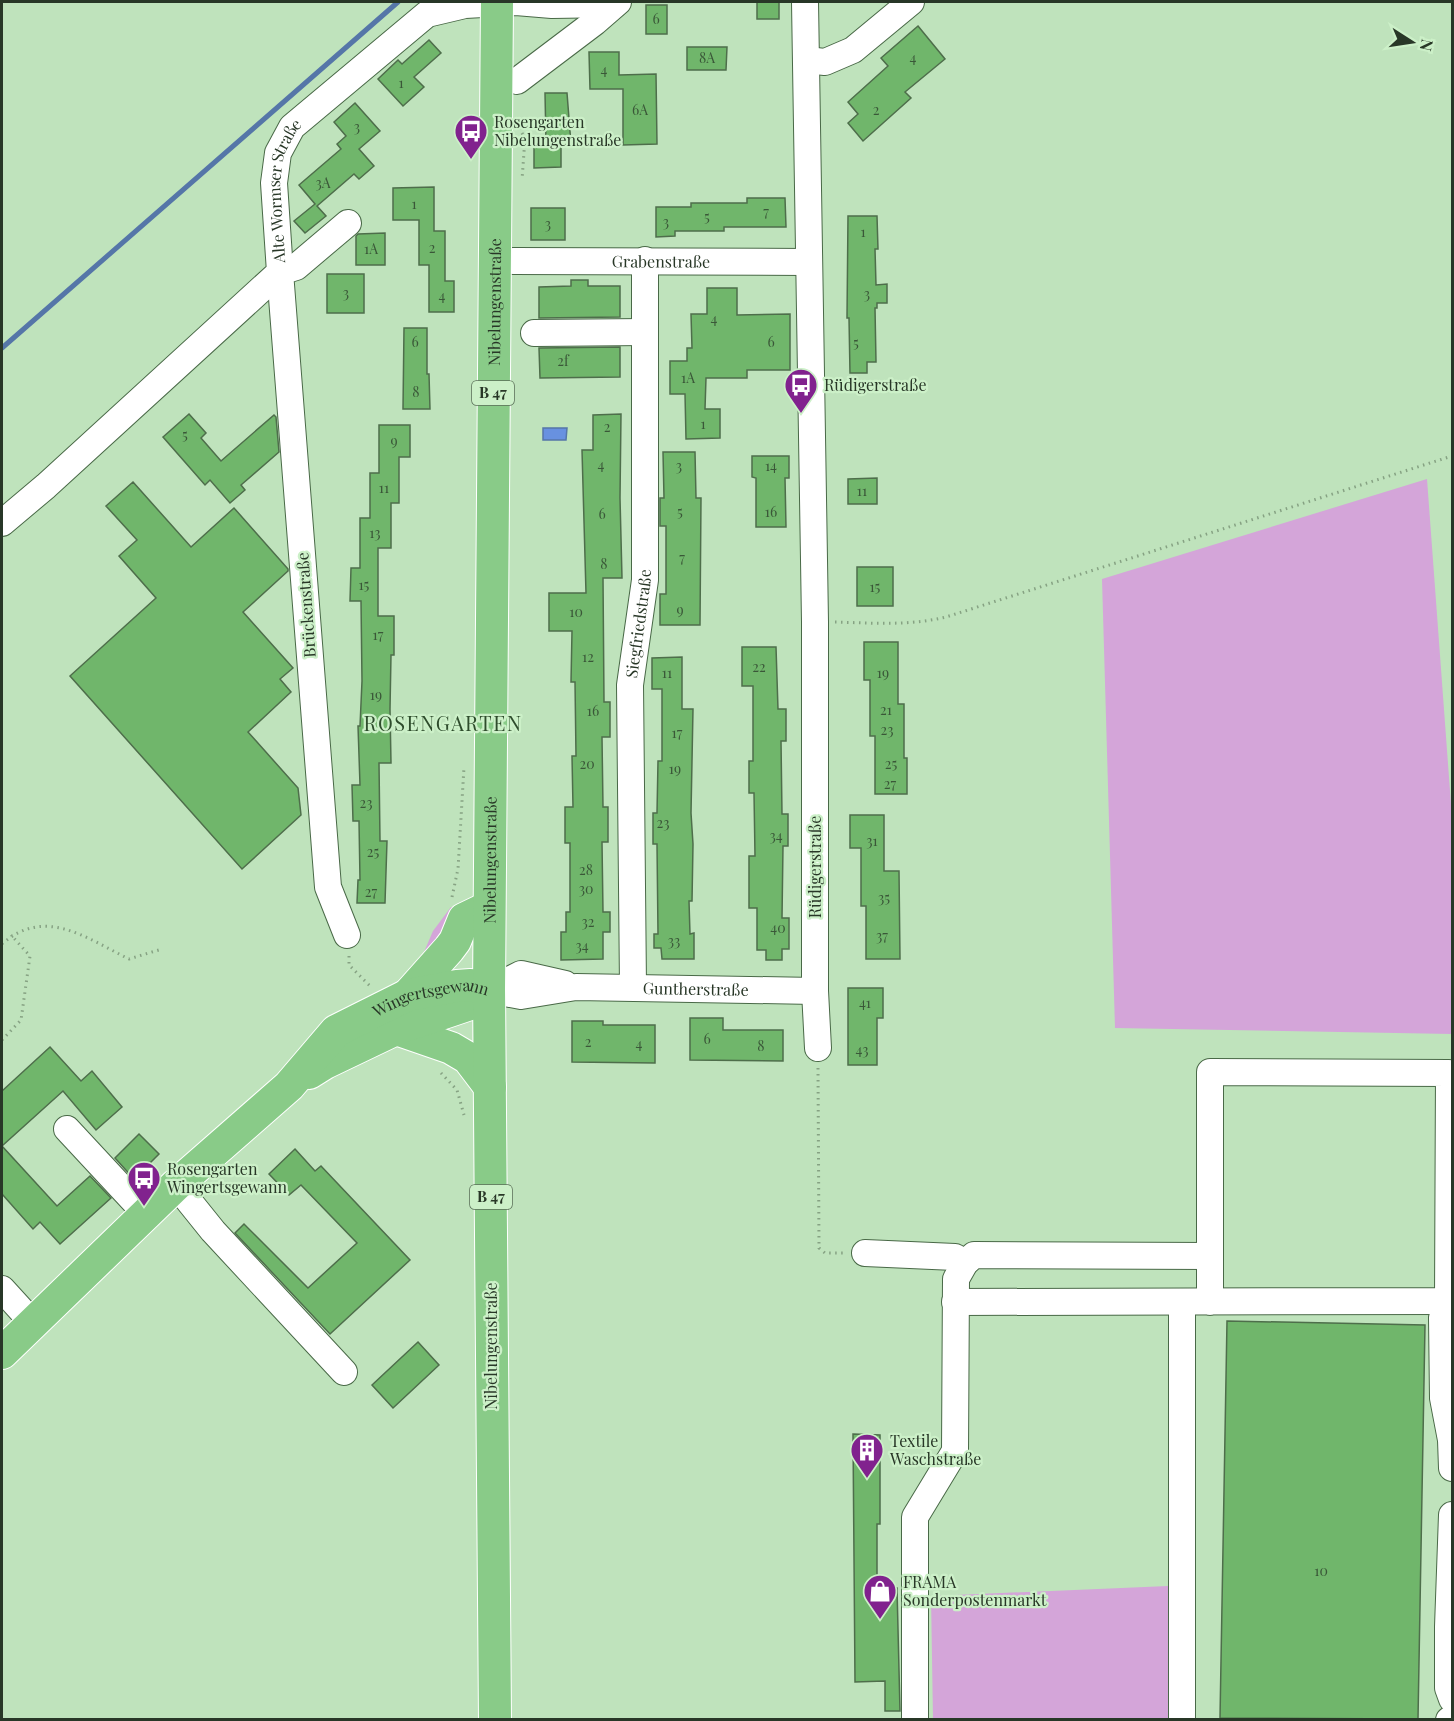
<svg xmlns="http://www.w3.org/2000/svg" width="1454" height="1721" viewBox="0 0 1454 1721" font-family="'Playfair Display',serif">
<style>
.green{fill:#d4a5d9}
.water{fill:#6891e0;stroke:#5576a8;stroke-width:1.5}
.lines{fill:none;stroke-linecap:round;stroke-linejoin:round}
.stream{stroke:#5576a8;stroke-width:5}
.building{fill:#70b66b;stroke:#4e6e4b;stroke-width:1.5}
.minor-casing{stroke:#496947;stroke-width:28}
.major-casing{stroke:#fff;stroke-width:34}
.path{stroke:#86a283;stroke-width:3;stroke-dasharray:1.5 4.5;stroke-linecap:butt}
.minor{stroke:#fff;stroke-width:26}
.major{stroke:#89cb88;stroke-width:32}
.labels{text-anchor:middle;stroke-width:4.5;stroke-linejoin:round;paint-order:stroke}
.number-label{font-size:14px;fill:#3a5738}
.shield{fill:#ccf0c8;stroke:#596e57;stroke-width:1.5}
.shield-label{font-size:15px;font-weight:bold;fill:#283727}
.poi-label{font-size:16px;fill:#283727;stroke:#ccf0c8;text-anchor:start}
.street-label{font-size:16px;fill:#283727;stroke:#ccf0c8}
.quarter-label{font-size:20px;letter-spacing:1.5px;fill:#2e4c2c;stroke:#ccf0c8}
</style>
<rect width="100%" height="100%" fill="#bfe3bc"/>
<g class="green">
<polygon points="1427,479 1452,818 1452,1034 1115,1028 1102,579"/>
<polygon points="451,907 455,908 449,930 418,966 433,931"/>
<polygon points="1168,1586 1173,1719 933,1719 931,1596"/>
</g>
<polygon class="water" points="543,428 567,428 566,440 543,440"/>
<g class="lines">
<polyline class="stream" points="2,348 398,2"/>
</g>
<g class="building">
<rect x="757" y="2" width="22" height="17"/>
<rect x="646" y="5" width="21" height="29"/>
<polygon points="918,26 945,59 905,92 911,98 863,141 848,123 858,114 848,102 888,66 881,58"/>
<polygon points="429,40 441,53 414,77 424,87 403,106 378,79 398,60 402,64"/>
<polygon points="687,47 727,47 726,70 687,70"/>
<polygon points="589,52 619,52 619,75 656,74 657,144 623,145 623,89 590,89"/>
<polygon points="545,93 567,93 571,144 561,144 561,167 534,168 534,144 546,143"/>
<polygon points="355,103 380,131 359,149 374,166 359,179 354,174 317,206 326,216 305,233 294,221 315,204 299,185 341,149 337,144 346,136 334,122"/>
<polygon points="434,187 434,231 445,231 445,281 454,281 454,312 429,312 429,265 419,265 419,220 393,220 393,188"/>
<polygon points="747,198 785,198 786,227 724,227 724,231 675,231 675,236 656,237 656,207 691,207 691,203 747,203"/>
<rect x="531" y="208" width="34" height="32"/>
<polygon points="848,216 877,216 878,249 875,249 876,285 887,284 887,303 877,303 877,308 875,308 876,362 867,362 867,373 850,373 849,318 847,318"/>
<polygon points="385,233 385,265 356,265 356,236 358,234"/>
<rect x="327" y="274" width="37" height="39"/>
<polygon points="571,280 588,280 588,286 620,286 620,317 539,318 539,287 571,286"/>
<polygon points="707,288 737,288 737,315 790,314 790,370 747,370 747,378 706,378 705,409 720,409 720,438 686,439 685,394 670,394 670,361 687,361 687,348 692,348 691,314 707,314"/>
<polygon points="404,328 427,328 427,374 429,374 430,409 403,409"/>
<polygon points="620,347 620,377 540,378 539,348"/>
<polygon points="189,414 206,433 201,438 221,461 274,415 276,417 279,452 241,485 245,490 230,503 210,480 205,485 163,437"/>
<polygon points="621,414 620,498 622,578 603,578 604,702 610,702 610,737 602,737 603,807 608,807 608,842 602,842 603,912 610,912 610,932 603,932 603,959 561,960 561,932 566,932 566,912 570,912 570,843 565,843 565,807 573,807 572,756 576,756 575,682 571,682 572,631 549,631 549,593 586,593 582,450 593,450 593,415"/>
<polygon points="379,425 410,425 410,457 399,457 399,503 391,503 391,548 378,548 378,616 394,616 394,655 391,655 390,709 391,763 379,763 380,841 387,841 385,903 357,903 358,880 360,880 359,821 353,821 352,785 360,785 358,726 360,726 362,681 361,601 350,601 351,568 360,568 360,518 370,518 370,473 379,473"/>
<polygon points="663,452 695,452 696,498 701,498 700,625 660,625 660,594 666,594 666,526 660,526 660,498 664,498"/>
<polygon points="752,456 789,456 789,478 785,478 786,527 756,527 756,478 752,477"/>
<polygon points="877,478 877,504 848,504 848,479"/>
<polygon points="133,482 191,547 234,508 288,569 288,571 243,612 293,668 280,679 291,692 248,732 298,788 301,815 242,869 70,676 156,598 119,556 137,540 106,506"/>
<rect x="857" y="567" width="36" height="39"/>
<polygon points="864,642 898,642 898,704 904,704 904,758 907,758 907,794 875,794 875,736 870,736 870,680 864,680"/>
<polygon points="742,647 776,647 778,709 786,709 786,741 781,741 782,814 788,814 788,846 783,846 782,918 789,918 789,949 782,949 782,960 766,960 766,950 757,950 757,908 749,908 749,856 755,856 754,793 749,793 749,761 753,761 753,686 742,686"/>
<polygon points="682,657 682,709 693,709 691,813 693,844 692,901 689,901 690,934 694,933 694,959 662,959 661,948 654,948 654,934 658,934 657,844 653,844 653,813 657,813 658,761 662,761 662,689 652,689 652,658"/>
<polygon points="850,815 884,815 884,871 899,871 900,959 866,959 866,906 861,906 861,848 850,848"/>
<polygon points="848,988 883,988 883,1018 877,1018 877,1065 848,1065"/>
<polygon points="690,1018 723,1018 723,1030 783,1030 783,1061 690,1060"/>
<polygon points="572,1021 603,1021 603,1025 655,1025 655,1063 572,1062"/>
<polygon points="50,1047 81,1081 92,1071 122,1107 96,1130 63,1091 2,1146 57,1206 90,1176 111,1198 60,1244 40,1222 33,1229 2,1194 2,1091"/>
<polygon points="139,1134 159,1154 134,1179 115,1158"/>
<polygon points="295,1149 315,1171 321,1166 410,1260 330,1334 235,1233 244,1224 308,1288 357,1243 301,1185 289,1195 269,1174"/>
<polygon points="1227,1321 1425,1325 1418,1719 1220,1718"/>
<polygon points="418,1342 439,1365 393,1408 372,1385"/>
<polygon points="853,1434 880,1435 880,1524 877,1524 877,1588 897,1588 900,1711 885,1711 885,1681 855,1682"/>
</g>
<g class="lines">
<defs>
<g id="minor">
<polyline points="805,2 815,622 815,991 818,1048"/>
<polyline points="806,60 825,62 853,50 911,2"/>
<polyline points="517,81 595,22 618,2"/>
<path id="s1" d="M513,261L809,262"/>
<polyline points="534,333 645,332"/>
<path id="s2" d="M2,523L46,486L280,272L274,183L278,153L292,127L427,14L465,5L516,2L552,5L615,4"/>
<polyline points="347,935 328,887 280,272 296,267 348,223"/>
<path id="s3" d="M633,987L630,685L645,580V260"/>
<path id="s4" d="M489,990L521,996L576,987L815,991"/>
<polyline points="489,990 521,974 565,984"/>
<polyline points="67,1129 146,1214"/>
<polyline points="176,1185 213,1231 344,1372"/>
<polyline points="865,1253 955,1257 965,1263"/>
<polyline points="2,1289 33,1323"/>
<polyline points="1448,1301 1442,1318 1443,1398 1451,1440 1452,1468"/>
<polyline points="955,1302 1448,1301 1449,1073 1210,1072 1210,1302"/>
<polyline points="1182,1302 1182,1720"/>
<polyline points="1452,1515 1448,1627 1448,1688 1452,1699"/>
<polyline points="915,1720 915,1517 955,1451 956,1279 965,1263 974,1255 1210,1256"/>
<polyline points="1449,1720 1452,1718"/>
</g>
<g id="major">
<polyline points="408,995 449,949 455,941 464,919 489,907"/>
<polyline points="396,1029 451,1048 468,1058 490,1087"/>
<polyline points="309,1073 325,1063 396,1029 473,1003 489,990"/>
<path id="s5" d="M2,1353L176,1185L289,1086L336,1031L408,995L457,986L471,985L489,990"/>
<path id="s6" d="M495,1720L489,990L497,2"/>
</g>
</defs>
<use href="#minor" class="minor-casing"/>
<use href="#major" class="major-casing"/>
<g class="path">
<polyline points="522,133 525,138 522,180"/>
<path d="M835,622C872,623 909,626 946,617L1452,456"/>
<polyline points="452,897 458,869 464,767"/>
<path d="M2,944C45,906 86,938 129,959L162,949"/>
<polyline points="349,956 349,965 370,986"/>
<polyline points="2,1040 21,1020 30,956 11,935"/>
<polyline points="818,1068 819,1248 825,1253 844,1253"/>
<polyline points="441,1073 457,1090 464,1115"/>
</g>
<use href="#minor" class="minor"/>
<use href="#major" class="major"/>
</g>
<defs>
<symbol id="bus-pin" viewBox="-11 -11 22 30"><path d="M0 17L-7.5 6A9.5 9.5 0 1 1 7.5 6Z" fill="#81228e" stroke="#ccf0c8"/><path d="M-5-6H5V4H4V6H2V4H-2V6H-4V4H-5ZM-3.5-4V0h7V-4ZM-3.5 1.2v1.5H-2V1.2ZM2 1.2v1.5H3.5V1.2Z" fill="#fff"/></symbol>
<symbol id="building-pin" viewBox="-11 -11 22 30"><path d="M0 17L-7.5 6A9.5 9.5 0 1 1 7.5 6Z" fill="#81228e" stroke="#ccf0c8"/><path d="M-4-6H4V6H1V3H-1V6H-4ZM-2.5-4.3h1.7v1.8h-1.7ZM.8-4.3h1.7v1.8H.8ZM-2.5-1h1.7V.8h-1.7ZM.8-1h1.7V.8H.8Z" fill="#fff"/></symbol>
<symbol id="shop-pin" viewBox="-11 -11 22 30"><path d="M0 17L-7.5 6A9.5 9.5 0 1 1 7.5 6Z" fill="#81228e" stroke="#ccf0c8"/><path d="M-5-2.5h2.3a2.7 3.5 0 0 1 5.4 0H5L5.5 6h-11ZM-1.5-2.5h3a1.5 2.3 0 0 0-3 0Z" fill="#fff"/></symbol>
</defs>
<g fill-rule="evenodd">
<use href="#bus-pin" x="452" y="112" width="38" height="52"/>
<use href="#bus-pin" x="782" y="366" width="38" height="52"/>
<use href="#bus-pin" x="125" y="1159" width="38" height="52"/>
<use href="#building-pin" x="848" y="1431" width="38" height="52"/>
<use href="#shop-pin" x="861" y="1572" width="38" height="52"/>
</g>
<g class="labels">
<g class="number-label">
<text x="656" y="24">6</text>
<text x="707" y="63">8A</text>
<text x="913" y="63">4</text>
<text x="604" y="75">4</text>
<text x="401" y="88">1</text>
<text x="640" y="115">6A</text>
<text x="876" y="115">2</text>
<text x="357" y="132">3</text>
<text x="323" y="188">3A</text>
<text x="414" y="209">1</text>
<text x="766" y="217">7</text>
<text x="707" y="222">5</text>
<text x="666" y="227">3</text>
<text x="548" y="229">3</text>
<text x="863" y="237">1</text>
<text x="432" y="253">2</text>
<text x="371" y="254">1A</text>
<text x="346" y="298">3</text>
<text x="867" y="299">3</text>
<text x="442" y="301">4</text>
<text x="714" y="324">4</text>
<text x="415" y="347">6</text>
<text x="771" y="347">6</text>
<text x="856" y="348">5</text>
<text x="563" y="366">2f</text>
<text x="688" y="383">1A</text>
<text x="416" y="397">8</text>
<text x="703" y="429">1</text>
<text x="607" y="432">2</text>
<text x="185" y="440">5</text>
<text x="394" y="446">9</text>
<text x="601" y="470">4</text>
<text x="679" y="471">3</text>
<text x="771" y="471">14</text>
<text x="384" y="493">11</text>
<text x="862" y="496">11</text>
<text x="680" y="517">5</text>
<text x="771" y="517">16</text>
<text x="602" y="519">6</text>
<text x="375" y="538">13</text>
<text x="682" y="563">7</text>
<text x="604" y="569">8</text>
<text x="364" y="590">15</text>
<text x="875" y="592">15</text>
<text x="680" y="615">9</text>
<text x="576" y="617">10</text>
<text x="378" y="640">17</text>
<text x="588" y="662">12</text>
<text x="759" y="672">22</text>
<text x="667" y="678">11</text>
<text x="883" y="678">19</text>
<text x="376" y="700">19</text>
<text x="886" y="715">21</text>
<text x="593" y="716">16</text>
<text x="887" y="735">23</text>
<text x="677" y="738">17</text>
<text x="587" y="769">20</text>
<text x="891" y="769">25</text>
<text x="675" y="774">19</text>
<text x="890" y="789">27</text>
<text x="366" y="808">23</text>
<text x="663" y="828">23</text>
<text x="776" y="841">34</text>
<text x="872" y="846">31</text>
<text x="373" y="857">25</text>
<text x="586" y="875">28</text>
<text x="586" y="894">30</text>
<text x="371" y="897">27</text>
<text x="884" y="903">35</text>
<text x="588" y="927">32</text>
<text x="778" y="933">40</text>
<text x="882" y="941">37</text>
<text x="674" y="946">33</text>
<text x="582" y="951">34</text>
<text x="865" y="1008">41</text>
<text x="707" y="1044">6</text>
<text x="588" y="1047">2</text>
<text x="639" y="1049">4</text>
<text x="761" y="1051">8</text>
<text x="862" y="1055">43</text>
<text x="1321" y="1576">10</text>
</g>
<g class="shield">
<rect x="472" y="381" width="42" height="24" rx="4.5"/>
<rect x="470" y="1185" width="42" height="24" rx="4.5"/>
</g>
<g class="shield-label">
<text x="493" y="398">B 47</text>
<text x="491" y="1202">B 47</text>
</g>
<g class="poi-label">
<text x="494" y="128">Rosengarten<tspan x="494" dy="18">Nibelungenstraße</tspan></text>
<text x="824" y="391">Rüdigerstraße</text>
<text x="167" y="1175">Rosengarten<tspan x="167" dy="18">Wingertsgewann</tspan></text>
<text x="890" y="1447">Textile<tspan x="890" dy="18">Waschstraße</tspan></text>
<text x="903" y="1588">FRAMA<tspan x="903" dy="18">Sonderpostenmarkt</tspan></text>
</g>
<g class="street-label">
<text dy="6" stroke="none"><textPath href="#s2" startOffset="458">Alte Wormser Straße</textPath></text>
<text dy="6" stroke="none"><textPath href="#s1" startOffset="148">Grabenstraße</textPath></text>
<text dy="6" stroke="none"><textPath href="#s6" startOffset="1418">Nibelungenstraße</textPath></text>
<text transform="translate(306 605) rotate(-94)" y="6">Brückenstraße</text>
<text dy="6" stroke="none"><textPath href="#s3" startOffset="364">Siegfriedstraße</textPath></text>
<text dy="6" stroke="none"><textPath href="#s6" startOffset="860">Nibelungenstraße</textPath></text>
<text transform="translate(815 867) rotate(-90)" y="6">Rüdigerstraße</text>
<text dy="6" stroke="none"><textPath href="#s4" startOffset="208">Guntherstraße</textPath></text>
<text dy="6" stroke="none"><textPath href="#s5" startOffset="567">Wingertsgewann</textPath></text>
<text transform="translate(491 1346) rotate(-90)" y="6">Nibelungenstraße</text>
</g>
<g class="quarter-label">
<text x="443" y="731">ROSENGARTEN</text>
</g>
</g>
<rect width="1454" height="1721" fill="none" stroke="#283727" stroke-width="6"/>
<g transform="translate(1412 42) rotate(102)" stroke="#ccf0c8" stroke-width="4.5" paint-order="stroke">
<path d="M0-4.5L10 22L0 15L-10 22Z" fill="#283727"/>
<text y="-9" font-size="16" font-weight="bold" text-anchor="middle" fill="#283727">N</text>
</g>
</svg>
